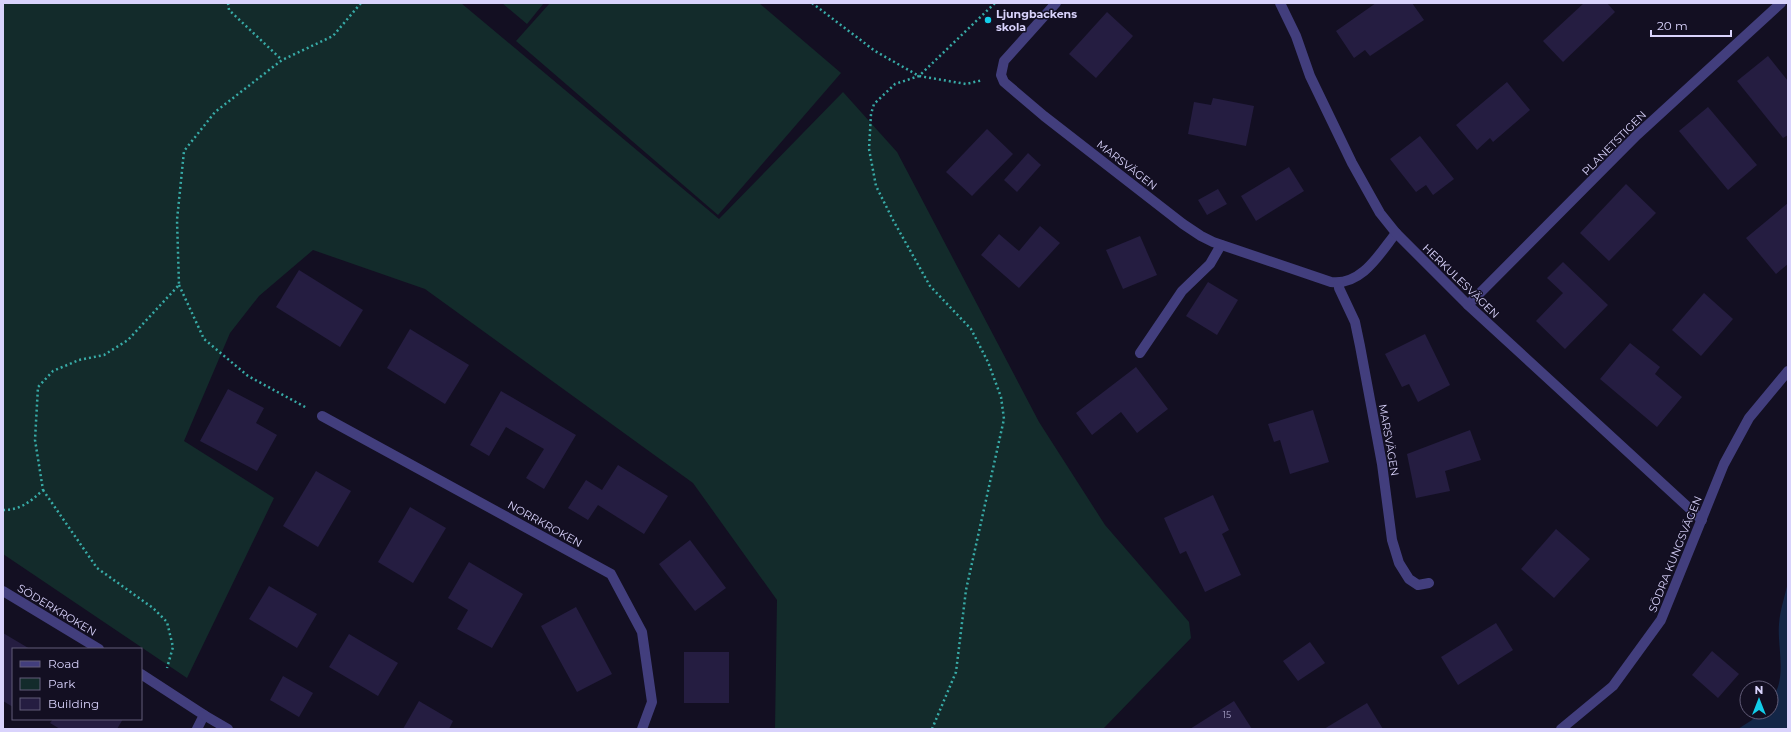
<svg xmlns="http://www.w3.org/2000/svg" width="1791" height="732" viewBox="0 0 1791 732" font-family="Montserrat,sans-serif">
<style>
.green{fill:#132b2b}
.water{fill:#132647}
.building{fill:#251d41}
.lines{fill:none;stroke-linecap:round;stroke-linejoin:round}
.path{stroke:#38aba7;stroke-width:2.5;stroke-dasharray:2 3;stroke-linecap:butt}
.service{stroke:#423e7d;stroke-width:10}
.minor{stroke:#423e7d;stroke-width:10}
.tertiary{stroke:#423e7d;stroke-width:10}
.poi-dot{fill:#12cde9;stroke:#130f22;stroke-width:1.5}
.labels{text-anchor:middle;stroke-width:3;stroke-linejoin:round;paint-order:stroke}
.number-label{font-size:9px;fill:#aca6cd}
.poi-label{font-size:11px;font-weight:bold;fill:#d9d3fc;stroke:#130f22;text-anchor:start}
.street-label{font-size:11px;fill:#d9d3fc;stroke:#130f22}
</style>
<rect width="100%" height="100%" fill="#130f22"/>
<g class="green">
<polygon points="3,3 461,3 719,219 843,92 897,152 1039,422 1105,525 1189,622 1191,638 1103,729 775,729 777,600 693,483 425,289 313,250 259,296 230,333 184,441 274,498 187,678 3,554"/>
<polygon points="502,3 544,3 527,24"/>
<polygon points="550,3 759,3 841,73 718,215 516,41"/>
</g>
<path class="water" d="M1788,582V729H1738L1752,720L1759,712H1771V699C1788,680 1777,647 1779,624C1780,610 1785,596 1788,582Z"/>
<g class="building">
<polygon points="1376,3 1412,3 1424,20 1370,56 1365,50 1354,58 1336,31"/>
<polygon points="1584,3 1607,3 1615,12 1563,62 1543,41"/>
<polygon points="1107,12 1133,36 1096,78 1069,54"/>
<polygon points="1768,56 1788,81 1788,135 1783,138 1737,81"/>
<polygon points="1507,82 1530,110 1493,142 1490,138 1477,150 1456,125"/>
<polygon points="1213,98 1254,106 1246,146 1188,134 1194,102 1211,105"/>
<polygon points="1708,107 1757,165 1728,190 1679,131"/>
<polygon points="987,129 1013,154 972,196 946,172"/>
<polygon points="1420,136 1454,179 1433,195 1426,185 1416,192 1390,159"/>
<polygon points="1028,153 1041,165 1017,192 1004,180"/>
<polygon points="1289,167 1304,191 1256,221 1241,196"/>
<polygon points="1626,184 1656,213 1609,261 1580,233"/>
<polygon points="1218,189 1227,204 1207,215 1198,200"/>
<polygon points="1788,203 1788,264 1776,274 1746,238"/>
<polygon points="1040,226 1060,243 1019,288 981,255 999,234 1019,251"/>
<polygon points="1140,236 1157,275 1123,289 1106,250"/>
<polygon points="1563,262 1608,305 1565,349 1536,321 1563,293 1547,278"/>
<polygon points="299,270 363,310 340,347 276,307"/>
<polygon points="1208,282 1238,300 1217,335 1186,316"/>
<polygon points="1704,293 1733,319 1701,356 1672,330"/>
<polygon points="410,329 469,365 445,404 387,368"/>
<polygon points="1425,334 1450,385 1418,402 1409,384 1402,387 1385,354"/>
<polygon points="1630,343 1660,367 1655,374 1682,397 1657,427 1600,379"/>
<polygon points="1136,367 1168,409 1137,433 1121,412 1092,435 1076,413"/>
<polygon points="228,389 264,408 256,423 277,435 257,471 200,441"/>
<polygon points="501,391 576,435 544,489 526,478 544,449 506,427 489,456 470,445"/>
<polygon points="1313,410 1329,462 1290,474 1280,440 1274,442 1268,424"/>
<polygon points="1470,430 1481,460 1445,471 1450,491 1416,498 1407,454"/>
<polygon points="618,465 668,496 644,534 598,505 588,520 568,508 586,480 602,490"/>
<polygon points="316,471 351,491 318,547 283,526"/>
<polygon points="1213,495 1229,530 1222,534 1241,575 1205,592 1186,551 1180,554 1164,518"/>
<polygon points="410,507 446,528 413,583 378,562"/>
<polygon points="1556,529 1590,559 1554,598 1521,569"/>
<polygon points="690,540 726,588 695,611 659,564"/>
<polygon points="469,562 523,594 492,648 457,629 468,610 448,598"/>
<polygon points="269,586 317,614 297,648 249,619"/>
<polygon points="576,607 612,674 577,692 541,626"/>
<polygon points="1496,623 1513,650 1458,685 1441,657"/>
<polygon points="3,633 30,649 13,649 13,707 3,701"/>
<polygon points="349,634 398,663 378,696 329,667"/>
<polygon points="1310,642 1325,663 1298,681 1283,661"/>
<polygon points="1712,651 1739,674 1718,698 1692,675"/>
<rect x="684" y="652" width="45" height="51"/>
<polygon points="283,676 313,693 299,717 270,700"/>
<polygon points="419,701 453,721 449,729 403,729"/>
<polygon points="1234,701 1252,729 1190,729"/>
<polygon points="1367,703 1383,729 1324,729"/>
<polygon points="53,719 123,719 117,729 60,729 50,723"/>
</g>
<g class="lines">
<g class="path">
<polyline points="228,3 229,10 282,60"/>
<polyline points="812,3 875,51 919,76 966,84 983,80"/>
<polyline points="179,285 204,339 248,376 307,408"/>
<polyline points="43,490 97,568 153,608 167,622 173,647 167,668"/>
<path d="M3,510C21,510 31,501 43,490L35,440L38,387L53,371L79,360L104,355L128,340L179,285L177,220L184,151L215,112L282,60L333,36L361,3"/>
<polyline points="932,729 956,672 966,590 1004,419 1001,397 988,362 971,329 930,286 893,220 876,186 869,149 871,114 874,104 895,84 919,76 995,3"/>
</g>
<polyline class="service" points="1140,353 1182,291 1210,264 1221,245"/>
<g class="minor">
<path d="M1056,3L1004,61L1001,75L1004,82L1044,116L1183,224L1201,236L1213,242L1331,282C1362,286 1380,253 1396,233"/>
<polyline points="1339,283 1339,288 1355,322 1360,346 1382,464 1392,540 1399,563 1409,579 1418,585 1429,583"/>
<polyline points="1468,305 1637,135 1781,3"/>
<polyline points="322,416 611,574 642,632 652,702 642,729"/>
<polyline points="3,591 99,649"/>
<polyline points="141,674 204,715 197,729"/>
<polyline points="204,715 228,729"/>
</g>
<g class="tertiary">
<polyline points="1280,3 1296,36 1310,76 1352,163 1380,213 1396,233 1468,305 1702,520"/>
<polyline points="1561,729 1613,686 1661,620 1724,464 1749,418 1788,371"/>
</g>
</g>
<circle class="poi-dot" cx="988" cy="20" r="4"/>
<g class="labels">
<g class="number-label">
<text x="1227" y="718">15</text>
</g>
<g class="poi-label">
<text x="996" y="18">Ljungbackens<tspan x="996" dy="13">skola</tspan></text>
</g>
<g class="street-label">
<text transform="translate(1614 143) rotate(-45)" y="4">PLANETSTIGEN</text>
<text transform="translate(1127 165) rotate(38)" y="4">MARSVÄGEN</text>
<text transform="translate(1461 281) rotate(44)" y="4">HERKULESVÄGEN</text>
<text transform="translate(1389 440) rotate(80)" y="4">MARSVÄGEN</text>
<text transform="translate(545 524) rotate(29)" y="4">NORRKROKEN</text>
<text transform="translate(1675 554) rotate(-68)" y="4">SÖDRA KUNGSVÄGEN</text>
<text transform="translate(57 610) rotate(31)" y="4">SÖDERKROKEN</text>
</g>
</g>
<rect width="1791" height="732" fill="none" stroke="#d9d3fc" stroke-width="8"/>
<rect x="12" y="648" width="130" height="72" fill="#130f22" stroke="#625d79"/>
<rect x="20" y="661" width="20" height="6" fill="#423e7d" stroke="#625d79"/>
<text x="48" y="668" font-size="12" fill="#d9d3fc">Road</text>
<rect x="20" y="678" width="20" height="12" fill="#132b2b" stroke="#625d79"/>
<text x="48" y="688" font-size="12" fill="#d9d3fc">Park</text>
<rect x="20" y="698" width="20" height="12" fill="#251d41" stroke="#625d79"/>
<text x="48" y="708" font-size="12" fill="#d9d3fc">Building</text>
<g transform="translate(1759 700)"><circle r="19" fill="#130f22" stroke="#625d79"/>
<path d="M0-3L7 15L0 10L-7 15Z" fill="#12cde9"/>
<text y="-6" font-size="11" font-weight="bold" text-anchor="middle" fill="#d9d3fc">N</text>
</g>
<path d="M1651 30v6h80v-6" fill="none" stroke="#d9d3fc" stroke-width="2"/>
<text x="1657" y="30" font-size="12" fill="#d9d3fc" stroke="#130f22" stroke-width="3" paint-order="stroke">20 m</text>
</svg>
